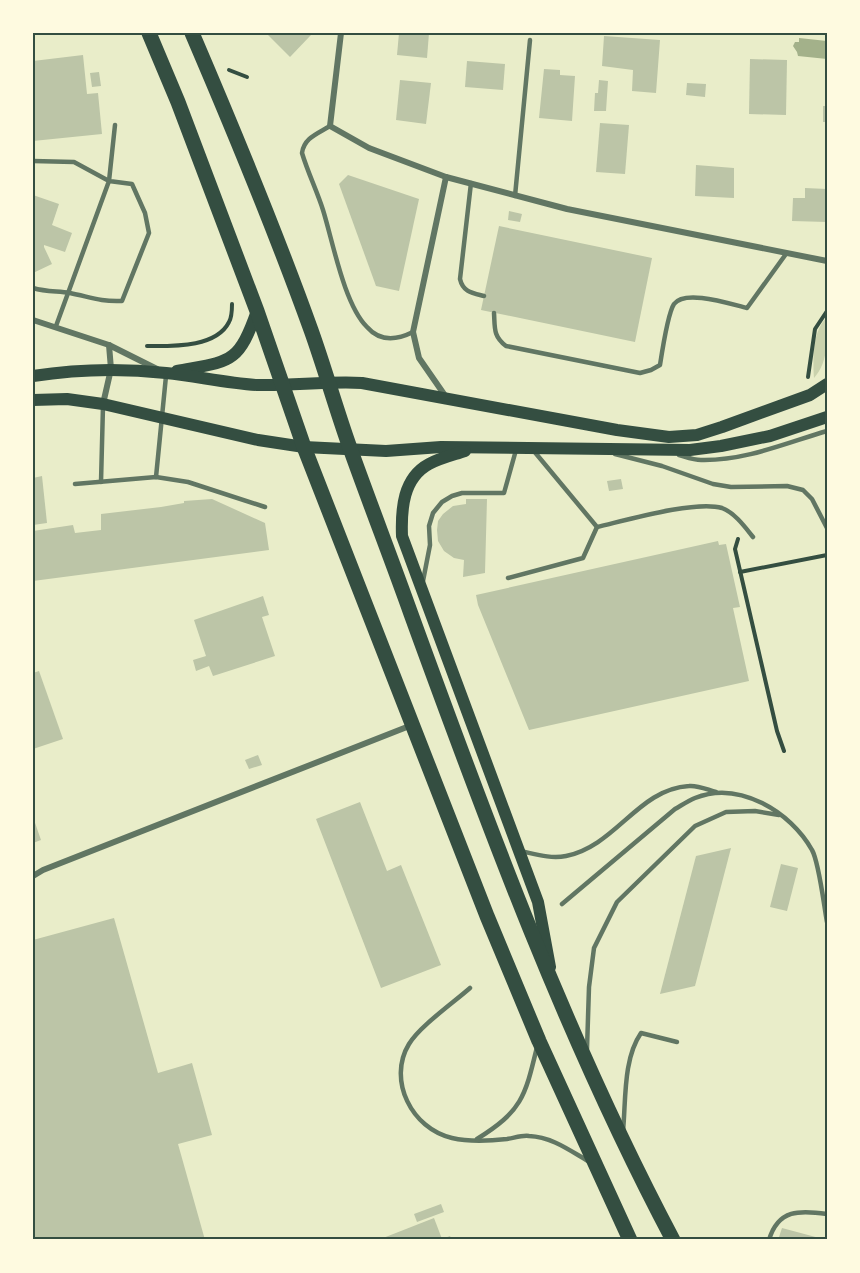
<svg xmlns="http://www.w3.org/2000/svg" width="860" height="1273" viewBox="0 0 860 1273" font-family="'Varela Round',sans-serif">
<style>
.green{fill:#cad2ad}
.water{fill:#a3b18a}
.building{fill:#bcc5a7}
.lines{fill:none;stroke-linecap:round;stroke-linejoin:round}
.path{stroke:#344e41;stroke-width:4}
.service{stroke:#617663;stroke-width:4.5}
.minor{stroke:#617663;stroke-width:6}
.secondary{stroke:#344e41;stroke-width:12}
.primary{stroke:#344e41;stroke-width:15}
.neatline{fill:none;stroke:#344e41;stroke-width:2}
</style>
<rect width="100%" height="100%" fill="#e9edc9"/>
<path class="green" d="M827,317C827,339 829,361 814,378C813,358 812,332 827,317Z"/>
<polygon class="water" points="799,38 827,41 827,59 798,56 797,52 793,46 795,42 799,42"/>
<g class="building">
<polygon points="266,33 309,33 311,35 290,57"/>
<polygon points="399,33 429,33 427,58 397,55"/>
<polygon points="604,36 660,40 656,93 632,91 633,70 602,66"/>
<polygon points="83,55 87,94 98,93 102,134 33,141 33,61"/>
<polygon points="750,59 787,60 786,115 749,114"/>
<polygon points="467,61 505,64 503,90 465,87"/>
<polygon points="544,69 560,70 560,75 575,76 572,121 539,118"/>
<polygon points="99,72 101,86 92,87 90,73"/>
<polygon points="400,80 431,83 426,124 396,120"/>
<polygon points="599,80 608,81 606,111 594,111 595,93 598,93"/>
<polygon points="687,83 706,84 705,97 686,95"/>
<rect x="823" y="106" width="4" height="16"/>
<polygon points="600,123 629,125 625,174 596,172"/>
<polygon points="696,165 734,168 734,198 695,196"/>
<polygon points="348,175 419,199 399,291 376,286 339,184"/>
<polygon points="805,188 827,189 827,222 792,221 793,198 805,198"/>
<polygon points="33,195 59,204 52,225 72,233 65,252 44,245 44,247 52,264 33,273"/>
<polygon points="509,211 522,214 520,222 508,220"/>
<polygon points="499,226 652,258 635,342 481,310"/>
<polygon points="42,476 47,523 33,525 33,478"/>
<polygon points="621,479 623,489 609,491 607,481"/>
<polygon points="212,499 265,523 269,550 33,581 33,531 73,525 75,533 101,530 101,514 161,507 184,503 184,501"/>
<polygon points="466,499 487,499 485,573 463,577 464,560 454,558 444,551 438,541 437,530 438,521 443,514 453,506 466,504"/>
<polygon points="718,541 719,545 726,544 740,607 733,608 749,681 529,730 478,605 476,595"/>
<polygon points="263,596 269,615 262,617 275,656 213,676 209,666 196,671 193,660 206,656 194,620"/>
<polygon points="39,671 63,739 33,749 33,673"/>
<polygon points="258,755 262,765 249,769 245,760"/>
<polygon points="360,802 387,871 401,865 441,965 381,988 316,819"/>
<polygon points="33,817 41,840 33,843"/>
<polygon points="731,848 695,986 660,994 696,856"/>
<polygon points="781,864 798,868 787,911 770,907"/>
<polygon points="114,918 158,1073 192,1063 212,1135 178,1144 205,1240 33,1240 33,940"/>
<polygon points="441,1204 444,1212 417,1222 414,1214"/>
<polygon points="434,1218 442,1239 450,1236 452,1240 378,1240"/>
<polygon points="782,1228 823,1239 823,1240 778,1240"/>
</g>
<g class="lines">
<g class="path">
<polyline points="229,70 247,77"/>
<path d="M147,346C172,346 216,348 229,322C232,317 232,310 232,304"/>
<polyline points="808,377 815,329 827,311"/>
<polyline points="738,539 735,549 777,731 784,751"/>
<polyline points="740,572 827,555"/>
</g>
<g class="service">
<path d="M330,126C317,134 304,138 302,153C308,173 317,191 323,210C333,242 344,304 367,327C380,342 397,340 413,332"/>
<polyline points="33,161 74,162 109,181 56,326"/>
<path d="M471,183L460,279C463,292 472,293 484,296"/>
<polyline points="515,196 530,40"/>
<path d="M33,288C46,292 57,291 70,293C90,297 100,302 122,301L149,233L145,213L132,184L109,181L115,125"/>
<path d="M494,313C495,328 493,336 506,346L640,373L651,370L660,365C662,352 668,313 674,304C685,289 730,304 747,308L786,254"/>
<path d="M533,450L597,527C627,520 696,500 722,508C735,513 745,527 753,537"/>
<polyline points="615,454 662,466 713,484 731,487 787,486 803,490 812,499 827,528"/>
<path d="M679,455C686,457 694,460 701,460C745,461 786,443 827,431"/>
<polyline points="156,477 166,376"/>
<polyline points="101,482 103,406"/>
<polyline points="75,484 156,477 188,482 265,507"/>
<polyline points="508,578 583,558 597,527"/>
<polyline points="423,581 430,545 429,526 433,513 442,502 452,496 462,493 504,493 516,450"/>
<path d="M520,851C535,854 550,859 566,856C616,846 638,789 689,786C698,785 708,790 716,792"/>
<path d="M562,904L675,809C682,805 688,801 695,798C739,780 791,812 812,850C819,862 824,906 827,922"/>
<path d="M470,988C453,1003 420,1026 409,1044C387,1080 412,1129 452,1138C469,1142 489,1141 507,1139C514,1138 522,1135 529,1136C552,1137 569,1150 588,1161"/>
<polyline points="587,1049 589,987 594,948 617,902 695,826 726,812 755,811 779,815"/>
<path d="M623,1131C626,1100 623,1059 641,1033L677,1042"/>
<path d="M477,1139C522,1111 525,1097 537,1047"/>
<path d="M769,1240C778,1209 800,1210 827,1214"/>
</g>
<g class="minor">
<polyline points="341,33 330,126 369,148 446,177 567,209 827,261"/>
<polyline points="33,320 109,345 157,369"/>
<polyline points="446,397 419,358 413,332 446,177"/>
<polyline points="103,404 111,369 109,345"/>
<polyline points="33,876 43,870 412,725"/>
</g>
<g class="secondary">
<path d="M177,371C230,361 238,365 257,311"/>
<path d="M33,376C77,369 121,368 166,373C196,376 226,383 257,385C292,386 327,381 362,383L617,430L669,437L697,435L722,427L810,395L827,384"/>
<polyline points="33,400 67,399 103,404 258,440 304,447 386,451 441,447 690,450 721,446 770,436 827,417"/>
<path d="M465,451C453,455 440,458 429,464C403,478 401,509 402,536L538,902L550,967"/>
</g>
<g class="primary">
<polyline points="149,33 178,102 257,311 304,447 487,916 539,1041 630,1240"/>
<path d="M192,33C234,131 275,230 311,330C325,369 336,409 350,448C370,504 391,558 411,614C488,826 567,1040 673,1240"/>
</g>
</g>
<rect width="860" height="1273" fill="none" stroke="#fefae0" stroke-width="69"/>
<rect x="34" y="34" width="792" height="1204" class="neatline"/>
</svg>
